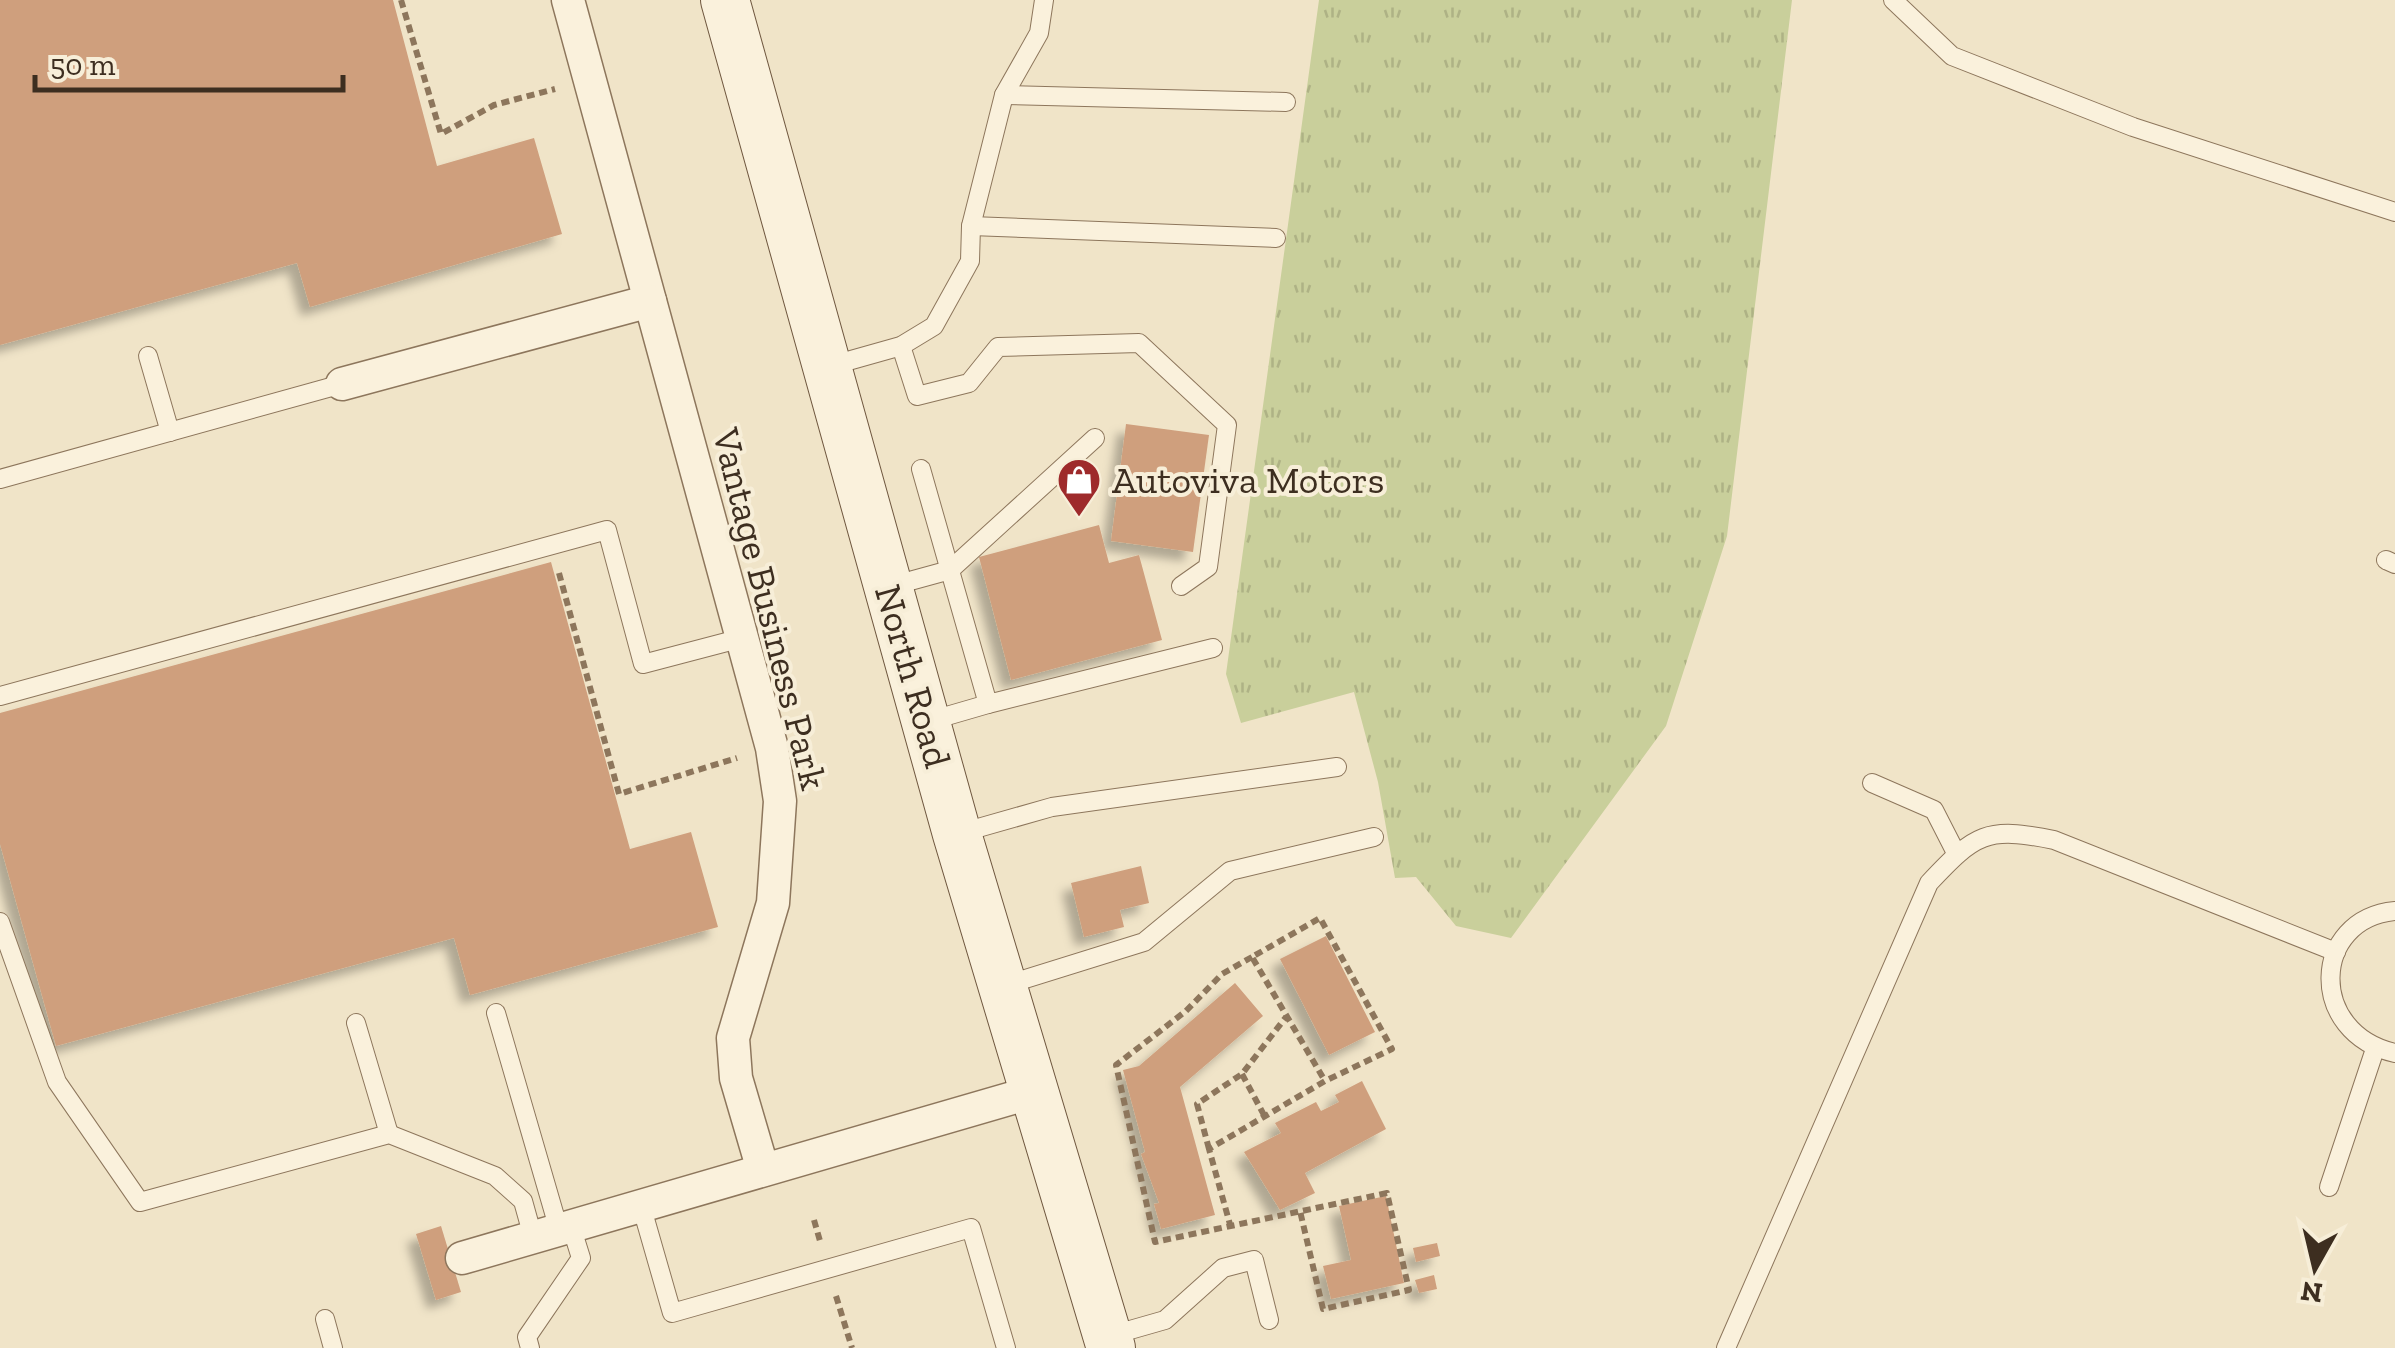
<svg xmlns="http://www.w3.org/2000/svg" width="2395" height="1348" viewBox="0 0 2395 1348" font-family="'Zilla Slab',serif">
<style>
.grass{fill:url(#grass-tufts)}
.building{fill:#cf9f7d;filter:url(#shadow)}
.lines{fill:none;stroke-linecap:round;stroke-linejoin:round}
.lane-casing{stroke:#8d765c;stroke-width:20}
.street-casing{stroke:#8d765c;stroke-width:35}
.secondary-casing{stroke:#6f573f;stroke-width:50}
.path{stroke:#8d765c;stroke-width:6;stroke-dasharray:8 5;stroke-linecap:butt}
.lane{stroke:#faf1dc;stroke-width:18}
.street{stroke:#faf1dc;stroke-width:32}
.secondary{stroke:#faf1dc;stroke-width:48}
.labels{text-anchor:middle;stroke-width:8;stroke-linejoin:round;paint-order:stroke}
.poi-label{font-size:38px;fill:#3d2e20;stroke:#f7eed8;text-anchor:start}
.street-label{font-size:38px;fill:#3d2e20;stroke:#f7eed8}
</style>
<defs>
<pattern id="grass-tufts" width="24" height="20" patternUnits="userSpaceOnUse" patternTransform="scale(2.5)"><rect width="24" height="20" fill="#c9cf9b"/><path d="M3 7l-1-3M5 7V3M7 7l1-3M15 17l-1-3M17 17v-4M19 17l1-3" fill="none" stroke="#aeb285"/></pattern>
<filter id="shadow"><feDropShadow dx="-9" dy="9" stdDeviation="5" flood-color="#0004"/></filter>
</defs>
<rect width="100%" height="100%" fill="#f0e4c8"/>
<polygon class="grass" points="1319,0 1792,0 1727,536 1666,726 1511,938 1456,926 1416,877 1395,878 1378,782 1354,692 1241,723 1226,674"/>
<g class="building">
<polygon points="0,0 393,0 437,166 534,138 562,234 310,307 297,263 0,345"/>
<polygon points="1126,424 1209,435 1193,552 1111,541"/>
<polygon points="1099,525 1109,563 1139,555 1162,640 1011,680 979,557"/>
<polygon points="551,562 630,849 691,832 718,927 470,995 454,938 56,1046 0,844 0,713"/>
<polygon points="1141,866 1149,903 1120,910 1124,927 1084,937 1071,883"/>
<polygon points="1326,936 1375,1032 1329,1055 1280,959"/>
<polygon points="1235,983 1263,1016 1180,1087 1215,1215 1161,1229 1154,1204 1159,1203 1141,1154 1145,1152 1123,1070 1139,1066"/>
<polygon points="1362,1081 1386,1129 1305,1173 1315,1193 1280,1210 1244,1152 1281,1133 1275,1123 1316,1102 1321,1111 1339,1102 1335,1095"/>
<polygon points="1386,1196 1404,1283 1331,1299 1323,1266 1351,1260 1339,1206"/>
<polygon points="441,1226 461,1292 436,1300 416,1234"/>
<polygon points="1437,1243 1440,1256 1416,1262 1413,1248"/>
<polygon points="1434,1275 1437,1289 1419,1293 1415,1280"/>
</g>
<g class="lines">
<defs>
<g id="lane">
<polyline points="1893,0 1952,56 2133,127 2395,212"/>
<polyline points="1004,95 1286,102"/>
<polyline points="971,226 1276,238"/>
<polyline points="901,346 917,396 969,383 998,347 1139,343 1227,425 1208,567 1181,586"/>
<polyline points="148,356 170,432"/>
<polyline points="830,366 901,346 934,326 970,261 971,226 1004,95 1039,33 1044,0"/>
<polyline points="921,469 988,704 1213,648"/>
<polyline points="0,479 342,384"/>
<polyline points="2386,560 2395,564"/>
<polyline points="888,587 950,570 1095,438"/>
<polyline points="0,696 607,530 643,664 742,638"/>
<polyline points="926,722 988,704"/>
<polyline points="1872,783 1934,810 1956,853"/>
<polyline points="957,834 1052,807 1337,767"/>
<path d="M2395,911C2311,919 2307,1033 2395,1053"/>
<polyline points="0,922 57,1082 140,1202 389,1134 495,1176 523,1201 533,1237"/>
<polyline points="1006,985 1144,942 1230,871 1374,837"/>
<polyline points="496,1013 559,1230"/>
<polyline points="356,1023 389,1134"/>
<polyline points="2329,1187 2375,1049"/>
<polyline points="641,1205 672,1313 971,1228 1006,1348"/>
<polyline points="325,1319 333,1348"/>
<polyline points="1109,1336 1165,1320 1223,1268 1254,1260 1269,1320"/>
<polyline points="530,1348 527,1337 581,1258 571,1226"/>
<path d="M1726,1348L1929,883C1975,834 1986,826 2054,840L2336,952"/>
</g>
<g id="street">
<polyline points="568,0 772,748 780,801 773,903 733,1038 736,1078 763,1170"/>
<polyline points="342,384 650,301"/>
<polyline points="462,1258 1033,1092"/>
</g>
<polyline id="secondary" points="725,0 957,834 1111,1348"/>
</defs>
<use href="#lane" class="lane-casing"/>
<use href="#street" class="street-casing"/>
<use href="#secondary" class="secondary-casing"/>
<g class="path">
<polyline points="401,0 441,134 494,105 555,89"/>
<polyline points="559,573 619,794 737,758"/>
<polyline points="1252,957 1222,974 1186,1011 1116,1065 1155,1242 1387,1193 1409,1290 1323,1309 1300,1211"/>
<polyline points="1242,1074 1265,1117"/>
<polyline points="1209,1149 1197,1104 1242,1074 1286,1017"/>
<polyline points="814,1220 820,1241"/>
<polyline points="1231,1228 1209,1149 1325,1081 1392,1049 1320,918 1252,957 1325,1081"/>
<polyline points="836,1296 852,1348"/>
</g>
<use href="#lane" class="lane"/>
<use href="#street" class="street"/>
<use href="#secondary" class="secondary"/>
</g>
<defs>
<symbol id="shop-pin" viewBox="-11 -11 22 30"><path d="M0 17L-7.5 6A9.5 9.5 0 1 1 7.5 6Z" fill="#9e2a2b" stroke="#f7eed8"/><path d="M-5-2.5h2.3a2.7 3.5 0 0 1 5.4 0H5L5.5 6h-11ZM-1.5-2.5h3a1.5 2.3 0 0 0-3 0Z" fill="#fff"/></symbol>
</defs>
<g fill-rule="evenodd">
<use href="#shop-pin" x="1054" y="455" width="50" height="68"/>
</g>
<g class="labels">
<g class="poi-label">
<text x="1112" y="493">Autoviva Motors</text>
</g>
<g class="street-label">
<text transform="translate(770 609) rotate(76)" y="13">Vantage Business Park</text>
<text transform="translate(913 676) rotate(74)" y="13">North Road</text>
</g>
</g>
<g transform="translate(2315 1268) rotate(188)" stroke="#f7eed8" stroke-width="8" paint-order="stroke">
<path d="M0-8L18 38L0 25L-18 38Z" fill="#3d2e20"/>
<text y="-15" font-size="28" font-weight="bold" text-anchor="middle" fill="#3d2e20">N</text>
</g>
<path d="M35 75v15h308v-15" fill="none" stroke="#3d2e20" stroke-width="5"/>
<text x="50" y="75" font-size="30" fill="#3d2e20" stroke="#f7eed8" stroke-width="8" paint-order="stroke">50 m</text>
</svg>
